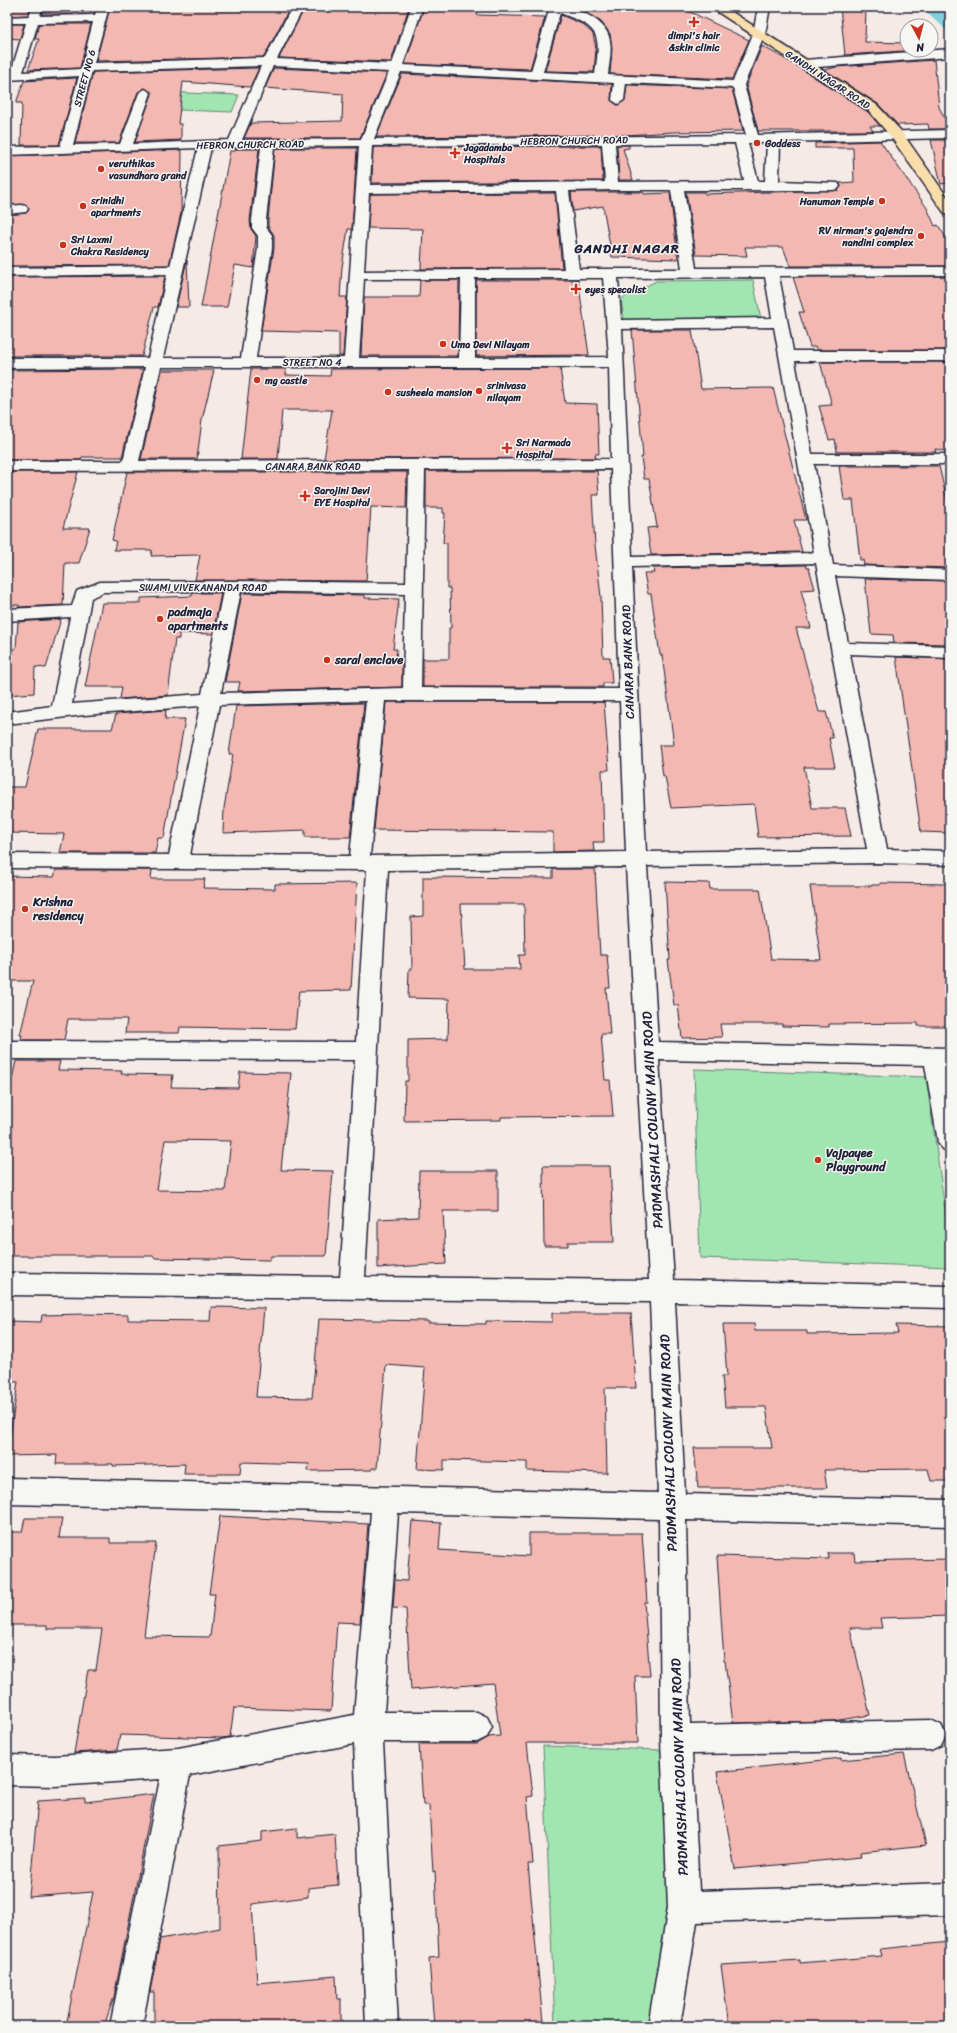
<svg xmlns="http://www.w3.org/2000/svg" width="957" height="2033" viewBox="0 0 957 2033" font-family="Sriracha,sans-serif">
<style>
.green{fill:#a1e5b1;stroke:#628476}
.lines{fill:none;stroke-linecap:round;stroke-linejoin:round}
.canal{fill:#81cfde;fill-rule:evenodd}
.building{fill:#f3b8b1;stroke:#22223b;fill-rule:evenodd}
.minor-casing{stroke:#22223b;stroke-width:3}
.major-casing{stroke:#22223b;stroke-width:3}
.minor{fill:#f6f6f2;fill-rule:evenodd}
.major{fill:#f9deab;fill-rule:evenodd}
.poi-dot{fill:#c8321e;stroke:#f6f6f2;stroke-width:1.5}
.labels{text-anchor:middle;stroke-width:3;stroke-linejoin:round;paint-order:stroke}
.far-poi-label{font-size:10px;font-weight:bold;fill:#22223b;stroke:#f6f6f2;text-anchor:start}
.far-street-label{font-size:10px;fill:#22223b;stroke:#f6f6f2}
.poi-label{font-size:12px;font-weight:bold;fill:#22223b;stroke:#f6f6f2;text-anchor:start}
.street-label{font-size:12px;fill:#22223b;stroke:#f6f6f2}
.far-district-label{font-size:13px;font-weight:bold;letter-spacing:1px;fill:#22223b;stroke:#f6f6f2}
.near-street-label{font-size:14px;fill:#22223b;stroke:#f6f6f2}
</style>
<rect width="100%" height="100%" fill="#f5eae5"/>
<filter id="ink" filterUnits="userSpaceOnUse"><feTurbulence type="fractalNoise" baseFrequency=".025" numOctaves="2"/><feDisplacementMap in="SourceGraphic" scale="8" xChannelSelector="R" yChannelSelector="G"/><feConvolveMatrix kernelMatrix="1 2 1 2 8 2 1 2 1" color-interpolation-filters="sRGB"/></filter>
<g filter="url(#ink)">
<g class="green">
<polygon points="160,92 239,95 232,112 152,109"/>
<polygon points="753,280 761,319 624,321 621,299 656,281"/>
<polygon points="694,1069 926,1077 950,1244 950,1267 700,1258"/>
<polygon points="543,1746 662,1750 672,1917 647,2026 555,2026"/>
</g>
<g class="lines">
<polygon class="canal" points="922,7 938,7 950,18 950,30 945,29"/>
</g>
<g class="building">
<polygon points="7,7 30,7 28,15 7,16"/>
<polygon points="43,7 95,7 94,14 42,14"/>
<polygon points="110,7 290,7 264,57 96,61"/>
<polygon points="305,7 409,7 391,62 279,58"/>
<polygon points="424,7 479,7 477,15 545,17 530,69 405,64"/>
<polygon points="601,7 680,7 749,40 732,79 610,74 612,49 610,34 601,22 585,12"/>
<polygon points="840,7 866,7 865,42 907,43 907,50 917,50 845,55"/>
<polygon points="561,15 582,24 593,34 596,49 594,72 545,71"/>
<polygon points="7,24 24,24 20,39 7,38"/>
<polygon points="39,24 91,24 80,68 28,70 39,39 35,39"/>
<polygon points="762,46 794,64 868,112 880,126 870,126 873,131 758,131 746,85"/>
<polygon points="934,60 939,107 950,129 929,129 928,124 898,125 878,104 825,70 836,67"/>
<polygon points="259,68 250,87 183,82 178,124 181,124 181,140 135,142 152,94 144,88 138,92 119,143 75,143 93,72"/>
<polygon points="274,68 387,73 360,138 244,138 251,123 342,121 343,94 265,88"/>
<polygon points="402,74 612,84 611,100 617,105 625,100 627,85 732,89 743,131 673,132 626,135 376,137"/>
<polygon points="77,78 59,145 21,145 22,103 16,103 24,81"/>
<polygon points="931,140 950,140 950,183 941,184"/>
<polygon points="880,141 927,208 935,226 938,225 950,244 950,266 790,266 783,247 745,247 747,256 696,255 686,192 704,192 705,194 838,190 841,187 840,183 854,182 853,148 815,148 815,143"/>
<polygon points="617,145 629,145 629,148 623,149 633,180 619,180"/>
<polygon points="601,146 603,181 372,183 373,147"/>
<polygon points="275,148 357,148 352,229 348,229 342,267 340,297 347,297 343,356 339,356 339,333 261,331 274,248 274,235 268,226 268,220"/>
<polygon points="236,149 259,149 250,220 251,229 256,236 253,268 235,265 227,307 201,307 230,151 235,151"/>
<polygon points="182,150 181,213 169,265 7,266 7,215 26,213 29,210 26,205 7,204 7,156"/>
<polygon points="571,192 643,192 644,194 670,193 678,259 612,257 603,206 573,211"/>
<polygon points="555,193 562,268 421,269 423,229 368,228 370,194"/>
<polygon points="187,260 189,307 176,307"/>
<polygon points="165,276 158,307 154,307 142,356 7,356 7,277"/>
<polygon points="950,276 950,350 817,350 816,347 810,347 799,312 804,312 793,277"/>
<polygon points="420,280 459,280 458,356 361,356 364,297 419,297"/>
<polygon points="476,280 578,280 589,355 476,356"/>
<polygon points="632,330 692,330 701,389 773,388 806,520 794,520 802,552 651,555 647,528 657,527 649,479 644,479 641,457 643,457"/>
<polygon points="820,362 950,362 950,452 935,449 936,452 837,452 835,439 829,440 819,406 832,405"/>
<polygon points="560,368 565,403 597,404 599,454 595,454 596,458 324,459 332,410 282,410 278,459 241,459 251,369 286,369 286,375 330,376 331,369"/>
<polygon points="139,369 139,370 143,370 122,457 82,457 81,460 7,460 7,370"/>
<polygon points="162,370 214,370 202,420 197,459 141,459"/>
<polygon points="839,466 939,466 950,514 950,568 864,565 863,560 860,560 853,500 844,500"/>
<polygon points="426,471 597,471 599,495 592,495 595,545 601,597 603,657 610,657 612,683 603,683 603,687 423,687 423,659 449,659 449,628 451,628 450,588 447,588 447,543 443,543 445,513 443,513 443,508 426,508"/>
<polygon points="7,472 78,472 63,528 90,528 79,563 65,563 63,605 19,607 19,605 7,605"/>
<polygon points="127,472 407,472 406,508 371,507 366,581 195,580 200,555 151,556 152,550 114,550 116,541 112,540"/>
<polygon points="806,565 807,568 809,568 815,589 801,590 811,628 796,628 819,712 826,712 833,738 829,738 835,767 804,767 812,808 845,808 851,836 758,837 754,804 671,808 665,776 663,776 659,745 674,745 662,655 660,655 651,594 648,594 644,573 654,573 653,568"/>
<polygon points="865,579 950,581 950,644 894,643 893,635 871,634"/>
<polygon points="193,593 221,593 213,634 179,633 179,639 175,639 168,695 120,699 122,687 85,687 102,603 141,603 141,598 192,596"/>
<polygon points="242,593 365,595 365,598 399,599 393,649 397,649 396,658 402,658 402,687 238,691 240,682 225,682"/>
<polygon points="61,619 46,668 35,667 34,693 7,695 7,652 16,648 18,622"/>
<polygon points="896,657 950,659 950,833 921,832"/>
<polygon points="386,702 604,702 609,770 602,770 604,842 593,842 594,851 553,852 553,832 374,830"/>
<polygon points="364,703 350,837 305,837 305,830 223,833 224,808 233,754 229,754 236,706"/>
<polygon points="166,710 165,719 185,719 164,838 158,838 155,853 60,853 64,834 7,833 7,787 25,787 38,729 112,729 116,714"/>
<path d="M553,869H595L600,955H607L610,988H606L610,1034H601L605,1080H610L613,1116L501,1117V1120L404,1121L405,1081H408V1040L448,1039L449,999L408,998L409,969H412L411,917L423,916V877L553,878ZM461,904H524L525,955H519L520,969H465Z"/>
<polygon points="56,870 152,870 151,879 205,879 203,888 275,889 275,884 357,883 351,990 299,991 295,1029 180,1027 179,1033 125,1033 127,1019 68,1019 64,1040 21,1040 22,1035 20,1035 33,981 7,981 7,876 54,877"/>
<polygon points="665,882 709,883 710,889 760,889 771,959 821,960 810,886 872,886 872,885 880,885 880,883 950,884 950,1026 918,1026 918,1023 829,1024 829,1027 782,1026 782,1024 720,1024 722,1037 682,1038 678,1005 674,1005 668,960 670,960"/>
<path d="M16,1061H60L58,1070L122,1071L121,1074L173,1075L171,1087L238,1088L240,1072L291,1073L281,1170L333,1171L326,1256H271L270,1260L154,1258V1256H7V1101ZM165,1140L231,1141L225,1191L157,1190Z"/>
<polygon points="543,1166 610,1166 614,1242 568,1242 568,1246 544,1246"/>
<polygon points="419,1171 498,1171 498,1211 443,1211 446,1264 378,1268 378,1219 418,1217"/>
<polygon points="211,1307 264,1308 256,1397 312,1398 319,1319 428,1321 428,1323 486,1324 486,1321 552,1322 552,1313 631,1313 636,1388 605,1388 607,1473 527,1471 527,1462 444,1460 444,1470 417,1469 425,1368 386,1365 377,1468 372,1468 372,1470 308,1471 309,1464 241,1462 240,1474 184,1474 185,1464 113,1466 113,1464 56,1464 57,1455 7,1456 18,1382 7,1382 7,1321 41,1322 42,1315 86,1314 128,1315 128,1320 210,1321"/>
<polygon points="723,1324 754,1324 755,1331 807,1331 807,1334 898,1333 896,1325 950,1326 950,1481 931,1481 928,1469 824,1470 827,1488 698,1488 694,1448 772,1448 766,1407 725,1407 722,1376 727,1376"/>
<polygon points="220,1516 368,1524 360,1623 337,1622 331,1711 234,1708 230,1737 221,1738 120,1735 117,1750 74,1753 88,1670 96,1670 102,1629 47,1629 47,1625 7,1625 7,1532 22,1532 25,1518 62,1518 59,1538 110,1538 110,1543 156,1543 144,1636 210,1637 215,1594 209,1594"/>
<polygon points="412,1521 441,1523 439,1550 529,1556 529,1533 642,1533 647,1602 644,1602 650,1676 635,1676 638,1743 527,1743 533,1796 527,1797 533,1864 528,1864 543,2023 508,2026 434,2026 429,1958 439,1957 435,1871 433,1872 429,1805 423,1805 419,1744 477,1744 489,1737 500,1736 493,1683 411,1690 406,1609 393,1608 395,1580 407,1581"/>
<polygon points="828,1553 854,1553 855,1561 950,1559 950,1616 880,1618 882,1628 850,1628 870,1715 833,1721 733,1723 725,1661 724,1661 717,1556 829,1559"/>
<polygon points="904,1754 926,1845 860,1852 861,1857 735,1869 717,1772 841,1758 841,1760"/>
<polygon points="154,1794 114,1997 104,2026 66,2026 93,1892 29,1897 38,1801 85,1798 85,1802"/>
<polygon points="297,1828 297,1838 335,1834 338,1885 308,1888 308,1897 252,1904 257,1983 336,1976 337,1999 341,1999 341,2026 154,2026 154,1992 150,1992 160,1939 220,1928 219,1846 262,1841 262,1832"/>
<polygon points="950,1942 950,2026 729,2026 721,1965 800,1960 800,1963 882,1956 880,1949"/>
</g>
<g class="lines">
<defs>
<g id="minor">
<path d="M32,7H42L40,16L95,15L97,7H109L94,63L265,58L292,7H304L277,59L392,64L411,7H423L403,65L531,71L549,10L544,7C551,7 559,6 566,7C583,11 608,22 610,41C612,52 609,64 608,75L733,81L753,34L758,7H770L765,34L744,85L758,135L950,130V138L780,142L779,181L838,183L840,186L838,189L833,190H684L696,268L950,267V275L779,276L793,351H950V361H795L812,454H950V464H814L833,565L950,570V580L835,576L848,643L950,646V658L850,654L887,849L950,851V865L878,863L647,866L658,1042L950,1048V1066H948L950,1077V1151L942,1149L938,1142L925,1065L659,1060L674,1280L950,1286V1308L675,1302L685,1494L950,1500V1526L686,1520L690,1725L931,1720L941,1725L946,1735L941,1745L931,1750L692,1754L699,1891L950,1883V1915L697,1922L680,2026H648L668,1907L661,1740L659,1519L398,1513L384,1712H477L487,1717L492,1727L487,1737L477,1742H383L398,2026H366L354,1744L190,1775L142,2026H110L160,1779L55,1786L7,1785V1755L55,1756L178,1748L354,1715L371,1512L7,1504V1478L658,1493L650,1302L7,1295V1273L340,1277L355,1060L7,1059V1041L356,1042L367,870L7,868V854L169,855L200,706L84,715L7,724V712L52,706L70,617L7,621V609L72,606L77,591L100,582L233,581L406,583L409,470L7,471V461H123L145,367L7,368V358H148L167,274L7,276V268L170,266L198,148L7,155V147L60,146L79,76L7,80V72H11L26,23H7V17L29,16ZM560,13C600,28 601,33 595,74L543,72ZM93,22L81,69L23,72L38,23ZM261,66L229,140L133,144L151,93L145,89L139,93L120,144L73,145L92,71ZM273,66L389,72L361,139L242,140ZM401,72L614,83L612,100L618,104L624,100L626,83L733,88L746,135L374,139ZM735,143L744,181L618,182L615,144ZM748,143H767L765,181H758ZM602,144L605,182L370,185L372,146ZM359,146L344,358H256L272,248V235L266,227V220L274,147ZM261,147L252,220V228L258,236V248L241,358H163L211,148ZM610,190H671L682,269H579L569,191ZM556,191L564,269L364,271L369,193ZM765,277L772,318L621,320L618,278ZM475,278H603L609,357L475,358ZM364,279H461L459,358H359ZM774,327L814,553L632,557L622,329ZM161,367H609L611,459L139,461ZM611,469L619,689L421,688L425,470ZM816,563L867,849L646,852L632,567ZM223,591L202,694L72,704L91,598L103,592ZM241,591L405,594L403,688L221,693ZM366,701L350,856L190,855L219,705ZM385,701H620L626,852L370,856ZM626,867L649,1280L365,1277L388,870Z"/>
<polygon points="950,49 950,57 804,68 798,64 804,60"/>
<polygon points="21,205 26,206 28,209 26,212 7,214 7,206"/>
</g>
<polygon id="major" points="710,7 724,7 877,105 901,131 950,201 950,215 945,214 891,137 869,111"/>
</defs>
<use href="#minor" class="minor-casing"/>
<use href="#major" class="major-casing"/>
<use href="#minor" class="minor"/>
<use href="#major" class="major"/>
</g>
</g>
<g class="poi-dot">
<path d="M692 16h4v4h4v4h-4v4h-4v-4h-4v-4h4z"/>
<circle cx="757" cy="143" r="4"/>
<path d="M453 147h4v4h4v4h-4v4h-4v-4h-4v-4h4z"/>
<circle cx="101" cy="169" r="4"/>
<circle cx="882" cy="201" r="4"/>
<circle cx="83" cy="206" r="4"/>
<circle cx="921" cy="236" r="4"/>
<circle cx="63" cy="245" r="4"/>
<path d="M574 283h4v4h4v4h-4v4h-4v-4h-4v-4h4z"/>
<circle cx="443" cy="344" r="4"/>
<circle cx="257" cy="380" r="4"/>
<circle cx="479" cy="391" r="4"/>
<circle cx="388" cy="392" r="4"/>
<path d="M505 442h4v4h4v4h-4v4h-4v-4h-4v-4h4z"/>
<path d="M303 490h4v4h4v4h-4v4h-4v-4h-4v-4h4z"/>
<circle cx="160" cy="619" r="4"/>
<circle cx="327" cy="660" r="4"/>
<circle cx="25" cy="909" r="4"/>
<circle cx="818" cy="1160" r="4"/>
</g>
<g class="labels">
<g class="far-poi-label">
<text x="694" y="39" text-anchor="middle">dimpi's hair<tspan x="694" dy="12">&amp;skin clinic</tspan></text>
<text x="765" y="147">Goddess</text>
<text x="464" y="151">Jagadamba<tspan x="464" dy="12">Hospitals</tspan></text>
<text x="109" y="167">veruthikas<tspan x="109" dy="12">vasundhara grand</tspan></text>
<text x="91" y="204">srinidhi<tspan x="91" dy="12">apartments</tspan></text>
<text x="874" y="205" text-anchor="end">Hanuman Temple</text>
<text x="913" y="234" text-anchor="end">RV nirman's gajendra<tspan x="913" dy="12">nandini complex</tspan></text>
<text x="71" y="243">Sri Laxmi<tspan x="71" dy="12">Chakra Residency</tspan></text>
<text x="585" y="293">eyes specalist</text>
<text x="451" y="348">Uma Devi Nilayam</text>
<text x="265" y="384">mg castle</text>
<text x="487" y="389">srinivasa<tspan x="487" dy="12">nilayam</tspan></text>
<text x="396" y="396">susheela mansion</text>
<text x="516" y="446">Sri Narmada<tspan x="516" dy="12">Hospital</tspan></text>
<text x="314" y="494">Sarojini Devi<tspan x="314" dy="12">EYE Hospital</tspan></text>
</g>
<g class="far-street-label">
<text transform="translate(84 78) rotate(-75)" y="4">STREET NO 6</text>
<text transform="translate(828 79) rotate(33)" y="4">GANDHI NAGAR ROAD</text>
<text transform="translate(574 140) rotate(-1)" y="4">HEBRON CHURCH ROAD</text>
<text transform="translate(250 144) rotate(-1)" y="4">HEBRON CHURCH ROAD</text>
<text x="312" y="366">STREET NO 4</text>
<text x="313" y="470">CANARA BANK ROAD</text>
<text x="203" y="591">SWAMI VIVEKANANDA ROAD</text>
</g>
<g class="poi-label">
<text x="168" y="616">padmaja<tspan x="168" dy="14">apartments</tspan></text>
<text x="335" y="664">saral enclave</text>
<text x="33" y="906">Krishna<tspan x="33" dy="14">residency</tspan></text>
<text x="826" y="1157">Vajpayee<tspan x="826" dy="14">Playground</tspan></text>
</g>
<g class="street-label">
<text transform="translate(628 662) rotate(-92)" y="4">CANARA BANK ROAD</text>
</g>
<g class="far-district-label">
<text x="627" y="253">GANDHI NAGAR</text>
</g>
<g class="near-street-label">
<text transform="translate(652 1120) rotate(-93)" y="5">PADMASHALI COLONY MAIN ROAD</text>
<text transform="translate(668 1443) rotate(-92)" y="5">PADMASHALI COLONY MAIN ROAD</text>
<text transform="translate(679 1767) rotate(-92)" y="5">PADMASHALI COLONY MAIN ROAD</text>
</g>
</g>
<rect width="957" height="2033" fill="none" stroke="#f6f6f2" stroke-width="24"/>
<rect x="12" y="12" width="933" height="2009" fill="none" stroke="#22223b" stroke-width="1.5" filter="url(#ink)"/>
<g transform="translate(919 38) rotate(173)"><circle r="19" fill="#f6f6f2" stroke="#a1a1a9"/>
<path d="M0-3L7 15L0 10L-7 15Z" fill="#c8321e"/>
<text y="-6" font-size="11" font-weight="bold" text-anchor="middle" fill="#22223b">N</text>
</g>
</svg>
